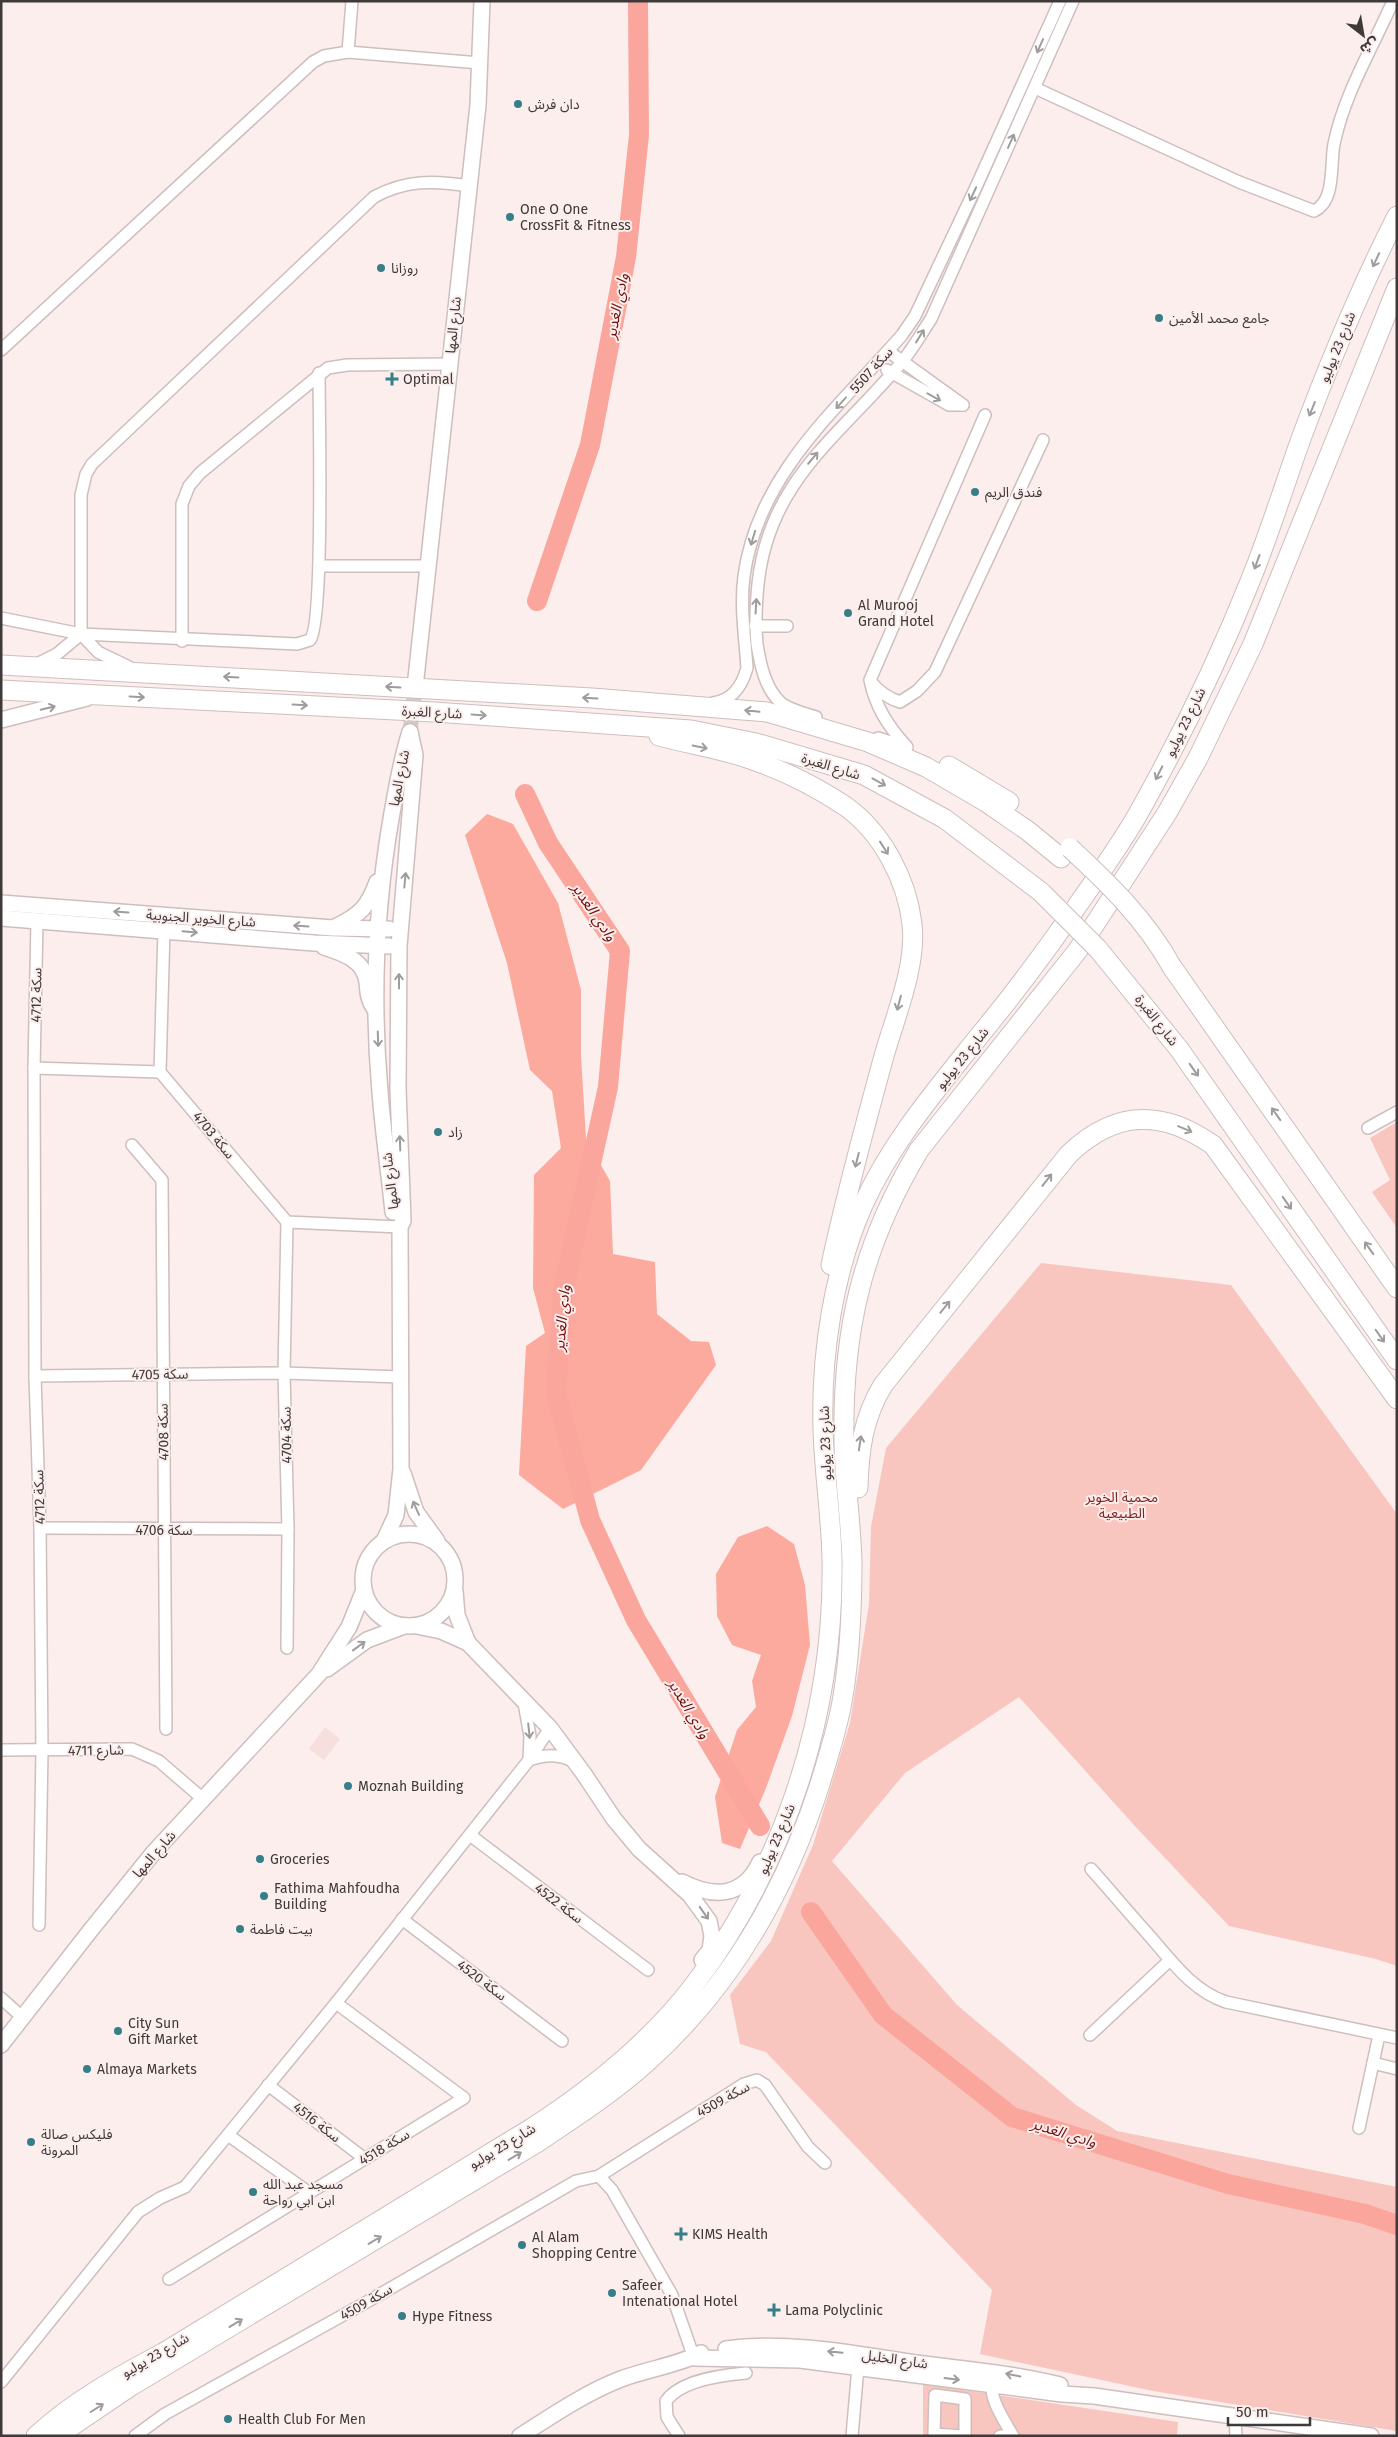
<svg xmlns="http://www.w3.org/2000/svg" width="1398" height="2437" viewBox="0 0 1398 2437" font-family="'Fira Sans','Noto Sans Arabic',sans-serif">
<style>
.built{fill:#f6dfdc}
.green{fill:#f8c6bf}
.forest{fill:#fca99e}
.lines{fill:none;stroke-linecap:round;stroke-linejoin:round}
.river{stroke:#faa69c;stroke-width:20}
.tertiary-tunnel{stroke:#d5cac8;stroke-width:15;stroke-dasharray:15 8;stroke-linecap:butt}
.minor-casing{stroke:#cdbfbd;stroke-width:14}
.tertiary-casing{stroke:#cdbfbd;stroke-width:18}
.primary-casing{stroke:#cdbfbd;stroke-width:21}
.minor{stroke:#fff;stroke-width:11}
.tertiary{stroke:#fff;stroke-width:15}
.primary{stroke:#fff;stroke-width:19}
.primary-bridge-casing{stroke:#cdbfbd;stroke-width:21;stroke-linecap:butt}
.primary-bridge{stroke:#fff;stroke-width:19}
.oneway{stroke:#9f9c9c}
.poi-dot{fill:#377e88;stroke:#fbeeec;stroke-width:2}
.labels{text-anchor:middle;stroke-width:4;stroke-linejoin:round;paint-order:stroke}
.poi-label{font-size:14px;fill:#3f3a39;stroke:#fbeeec;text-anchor:start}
.street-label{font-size:14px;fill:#3f3a39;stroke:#fbeeec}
.park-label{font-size:14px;fill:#83231f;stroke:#fbeeec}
.water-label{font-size:15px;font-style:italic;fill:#700e0e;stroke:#fbeeec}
</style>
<rect width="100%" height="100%" fill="#fbeeec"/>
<polygon class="built" points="325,1727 340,1739 324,1760 309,1749"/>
<g class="green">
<polygon points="1397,1122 1397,1228 1372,1192 1390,1180 1370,1138"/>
<polygon points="1041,1263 1231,1285 1397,1514 1397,1966 1376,1959 1229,1926 1133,1824 1019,1697 905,1773 832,1861 957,2005 1076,2105 1117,2131 1397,2187 1397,2431 1153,2391 980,2354 992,2290 766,2052 740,2044 730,1995 771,1941 813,1845 850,1723 869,1604 871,1527 886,1448"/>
<polygon points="923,2384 1178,2422 1177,2436 923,2436"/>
</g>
<g class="forest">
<polygon points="487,814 513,824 558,903 581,990 581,1056 586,1139 610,1181 613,1254 655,1262 657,1314 691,1341 709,1342 716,1365 641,1470 563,1509 519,1475 526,1346 545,1333 533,1288 534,1175 561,1148 552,1091 530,1070 507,963 465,835"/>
<polygon points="767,1526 794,1544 805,1585 810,1645 792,1716 766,1788 740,1849 722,1843 715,1797 737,1730 756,1707 752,1681 761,1655 732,1645 717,1616 716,1574 738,1537"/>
</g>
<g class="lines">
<g class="river">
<polyline points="537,601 590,445 626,257 639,135 638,1"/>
<polyline points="525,794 548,843 620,951 608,1087 564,1286 556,1393 590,1520 636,1620 760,1826"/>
<polyline points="811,1912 883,2015 1012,2117 1228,2184 1365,2214 1397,2225"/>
</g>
<polyline class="tertiary-tunnel" points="410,732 416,679"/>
<defs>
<g id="minor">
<polyline points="348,52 352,1"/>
<path d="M1035,88L1239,182L1314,211C1336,201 1330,164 1334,144C1344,94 1373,47 1393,1"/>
<polyline points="1,350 313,62 324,56 348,52 480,63"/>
<polyline points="888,351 963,405"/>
<polyline points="887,370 949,405 963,405"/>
<polyline points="319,566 429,566"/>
<path d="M1,618L81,634L297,644L310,640C324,624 319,409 319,373"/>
<polyline points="755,626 787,626"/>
<polyline points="182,641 182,504 189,486 200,473 328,368 347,365 448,364"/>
<polyline points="35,665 57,654 81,634"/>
<path d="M129,667L98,652L81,634V495L86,474L92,464L374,197C405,180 434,180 469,186"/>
<path d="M871,682C879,692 888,698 900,702L917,691L935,672L1043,440"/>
<path d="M713,703C733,700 742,686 747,668C745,637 740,607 744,576C758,474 837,409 902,335L915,316L976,187L1060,1"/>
<path d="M816,717C804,713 790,710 781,703C765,689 760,663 757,644C755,624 756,604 758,584C769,480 840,436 901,363C912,350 921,334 931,319L1073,1"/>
<polyline points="878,738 907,747"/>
<path d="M906,746C888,726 875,706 870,680L985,415"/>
<polyline points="37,921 34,1068 35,1376 40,1528 42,1751 39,1925"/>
<polyline points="164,929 160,1072 287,1222 400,1227"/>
<polyline points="34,1068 160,1072"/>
<polyline points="1368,1128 1397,1112"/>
<polyline points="132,1145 162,1180 166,1729"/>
<polyline points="35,1376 284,1373 401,1377"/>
<polyline points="40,1528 288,1529"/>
<polyline points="287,1648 288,1529 284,1373 287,1222"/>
<path d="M524,1703L530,1736L529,1760C546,1754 559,1754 575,1762"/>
<polyline points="1,1750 132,1749 159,1761 203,1799"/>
<polyline points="470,1835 648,1970"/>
<path d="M1091,1869C1110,1890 1128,1912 1147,1933C1170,1959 1192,1991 1226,2002L1397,2038"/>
<polyline points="402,1919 562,2041"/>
<polyline points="1,1998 22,2017"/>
<polyline points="1090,2035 1170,1960"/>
<polyline points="1373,2063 1397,2069"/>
<polyline points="268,2085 365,2159"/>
<polyline points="1359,2128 1379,2035"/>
<polyline points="228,2135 308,2192"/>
<polyline points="599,2176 612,2190 672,2295 694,2358"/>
<polyline points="169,2279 464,2098 336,2003"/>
<path d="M992,2378C989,2400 1003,2418 1013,2436"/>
<polyline points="1,2382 138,2212 160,2198 185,2187 336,2003 529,1760 550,1728"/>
<polyline points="1235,2417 1236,2436"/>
<polyline points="135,2436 165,2414 365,2303 576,2181 599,2176 744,2084 757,2080 765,2085 808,2147 825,2163"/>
<path d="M679,2436L667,2417L666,2401C681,2380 722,2375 746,2373"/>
<polyline points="852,2436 858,2367"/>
<polyline points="964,2436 934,2434 935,2395 965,2399 965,2436"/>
<polyline points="1000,2436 1013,2436"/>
</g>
<g id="tertiary">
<polyline points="416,678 478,105 482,1"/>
<polyline points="1,720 87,698"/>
<polyline points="1,903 333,928 389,929"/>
<polyline points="1,918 314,943 389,946"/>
<path d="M335,927C360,915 368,907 377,882"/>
<path d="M324,947C343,953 364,960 367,982C368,992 368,1000 374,1008"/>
<path d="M393,1212C389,1172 383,1132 380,1092C372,1001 376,903 392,813C397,786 401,759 410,732"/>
<polyline points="403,1473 416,1512 437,1541"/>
<circle cx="409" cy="1580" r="46"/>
<polyline points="384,1541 396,1515 401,1469 400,1227 403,1221 398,1089 399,946 415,755 410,732"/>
<polyline points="455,1591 457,1615 468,1643 550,1728 584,1774 614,1819 639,1849 690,1895 709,1921 712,1936 710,1950 702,1960"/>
<polyline points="417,1626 441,1631 468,1643"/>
<polyline points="327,1669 367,1640 404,1626"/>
<path d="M682,1882C713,1898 743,1898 760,1862"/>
<polyline points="1,2045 90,1931 154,1852 319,1674 349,1627 364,1590"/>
<path d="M726,2349C792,2340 860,2355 924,2364C970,2370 1016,2374 1060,2385"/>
<polyline points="694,2358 800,2360 1062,2394 1094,2396 1371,2436"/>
<path d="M520,2436C553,2415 585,2393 621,2379C645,2370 681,2364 701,2353"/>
</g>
<g id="primary">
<polyline points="1,665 592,698 767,712 868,742 926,767 986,802 1028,831 1061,858"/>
<polyline points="1,690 434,712 691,730 756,743 864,775 945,819 1041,892"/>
<path d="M659,736C688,744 718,748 747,758C780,769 815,786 845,806C882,832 907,880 912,924C917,965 895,1017 884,1056C865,1125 846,1195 831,1265"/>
<polyline points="949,766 1009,802"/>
<polyline points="1098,949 1179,1049 1397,1360"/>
<polyline points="1172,967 1397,1288"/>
<path d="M858,1488C859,1450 863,1418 883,1385L1069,1154C1115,1110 1162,1109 1213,1145L1397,1399"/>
<path d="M36,2436C74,2401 118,2377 163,2353L532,2128C592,2089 650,2043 694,1985C786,1863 835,1711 832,1558C831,1515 824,1471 823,1428C821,1354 833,1273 863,1205C892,1141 937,1089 980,1035C1017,990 1051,944 1084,896C1103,869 1122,842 1138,814C1180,739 1219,659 1251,579C1270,532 1285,483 1302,436C1330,361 1361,287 1397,216"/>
<path d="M57,2436L131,2386L538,2142C575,2117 614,2092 647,2062C731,1987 786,1890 820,1784C828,1757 837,1730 842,1702C850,1657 852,1608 852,1562C851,1523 845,1484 844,1444C842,1332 861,1247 919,1150L1078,950L1167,813L1198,758L1253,644L1397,288"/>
</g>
</defs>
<use href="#minor" class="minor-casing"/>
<use href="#tertiary" class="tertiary-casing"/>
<use href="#primary" class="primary-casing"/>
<use href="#minor" class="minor"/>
<use href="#tertiary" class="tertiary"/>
<use href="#primary" class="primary"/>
<defs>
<g id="primary-bridge">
<path d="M1070,848C1109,884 1146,920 1172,967"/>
<polyline points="1041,892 1098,949"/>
</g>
</defs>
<use href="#primary-bridge" class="primary-bridge-casing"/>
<use href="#primary-bridge" class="primary-bridge"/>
</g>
<defs><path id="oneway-shaft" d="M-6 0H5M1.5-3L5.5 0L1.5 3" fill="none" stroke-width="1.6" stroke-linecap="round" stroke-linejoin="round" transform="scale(1.25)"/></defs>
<g class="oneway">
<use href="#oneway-shaft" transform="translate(1040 46) rotate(114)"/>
<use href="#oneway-shaft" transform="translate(1011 141) rotate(-66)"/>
<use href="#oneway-shaft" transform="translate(973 194) rotate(115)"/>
<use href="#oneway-shaft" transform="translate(1376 260) rotate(115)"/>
<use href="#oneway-shaft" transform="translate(920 336) rotate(-58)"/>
<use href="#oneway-shaft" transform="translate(934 397) rotate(29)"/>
<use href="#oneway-shaft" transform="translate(841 403) rotate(132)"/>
<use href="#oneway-shaft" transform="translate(1312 409) rotate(112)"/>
<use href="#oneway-shaft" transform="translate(813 458) rotate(-50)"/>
<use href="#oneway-shaft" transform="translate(753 538) rotate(107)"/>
<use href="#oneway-shaft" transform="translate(1257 562) rotate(110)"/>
<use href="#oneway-shaft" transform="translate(756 606) rotate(-87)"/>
<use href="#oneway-shaft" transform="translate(231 677) rotate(-177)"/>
<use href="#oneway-shaft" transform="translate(393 687) rotate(-177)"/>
<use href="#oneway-shaft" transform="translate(137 697) rotate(3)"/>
<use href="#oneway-shaft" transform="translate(590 698) rotate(-177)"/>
<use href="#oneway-shaft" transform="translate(300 705) rotate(3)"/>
<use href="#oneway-shaft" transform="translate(48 708) rotate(-13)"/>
<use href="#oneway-shaft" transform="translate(752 711) rotate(-174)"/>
<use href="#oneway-shaft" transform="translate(479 715) rotate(4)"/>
<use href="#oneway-shaft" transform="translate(700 747) rotate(11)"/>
<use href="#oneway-shaft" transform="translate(1159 773) rotate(117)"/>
<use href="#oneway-shaft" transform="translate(879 782) rotate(29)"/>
<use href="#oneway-shaft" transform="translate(884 848) rotate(58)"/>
<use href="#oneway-shaft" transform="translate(405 880) rotate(-85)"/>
<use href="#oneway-shaft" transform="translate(121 912) rotate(-176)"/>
<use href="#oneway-shaft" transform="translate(301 926) rotate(-176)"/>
<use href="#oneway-shaft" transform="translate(190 932) rotate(5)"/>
<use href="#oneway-shaft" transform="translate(399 981) rotate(-90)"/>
<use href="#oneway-shaft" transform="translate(899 1003) rotate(105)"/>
<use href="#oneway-shaft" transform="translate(378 1039) rotate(88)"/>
<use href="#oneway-shaft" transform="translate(1194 1070) rotate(55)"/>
<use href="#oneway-shaft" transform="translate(1276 1114) rotate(-125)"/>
<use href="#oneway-shaft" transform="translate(1185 1129) rotate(23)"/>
<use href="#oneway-shaft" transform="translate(400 1143) rotate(-92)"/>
<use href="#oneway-shaft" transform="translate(857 1160) rotate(104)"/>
<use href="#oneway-shaft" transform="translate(1047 1180) rotate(-52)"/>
<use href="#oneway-shaft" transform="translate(1287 1203) rotate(55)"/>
<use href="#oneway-shaft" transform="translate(1369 1248) rotate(-125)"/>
<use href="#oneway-shaft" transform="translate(945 1307) rotate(-51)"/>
<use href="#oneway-shaft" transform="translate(1380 1336) rotate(55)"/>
<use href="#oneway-shaft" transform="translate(860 1443) rotate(-81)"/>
<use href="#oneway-shaft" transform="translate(416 1508) rotate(-114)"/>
<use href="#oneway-shaft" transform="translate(359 1646) rotate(-36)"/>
<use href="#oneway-shaft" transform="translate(529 1731) rotate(84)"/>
<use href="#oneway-shaft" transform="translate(704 1913) rotate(55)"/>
<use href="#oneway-shaft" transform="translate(515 2156) rotate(-31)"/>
<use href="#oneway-shaft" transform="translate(375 2240) rotate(-31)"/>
<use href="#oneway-shaft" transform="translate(236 2323) rotate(-31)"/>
<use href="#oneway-shaft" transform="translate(835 2352) rotate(-174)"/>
<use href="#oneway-shaft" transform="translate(1013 2375) rotate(-169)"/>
<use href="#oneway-shaft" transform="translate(952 2379) rotate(7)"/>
<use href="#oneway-shaft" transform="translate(97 2408) rotate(-32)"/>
</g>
<g class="poi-dot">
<circle cx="518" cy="104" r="5"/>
<circle cx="510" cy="217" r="5"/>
<circle cx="381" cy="268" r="5"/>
<circle cx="1159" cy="318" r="5"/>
<path d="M389.5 371.5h5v5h5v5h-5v5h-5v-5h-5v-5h5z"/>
<circle cx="975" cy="492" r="5"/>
<circle cx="848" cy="613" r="5"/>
<circle cx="438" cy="1132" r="5"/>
<circle cx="348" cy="1786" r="5"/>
<circle cx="260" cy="1859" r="5"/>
<circle cx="264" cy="1896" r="5"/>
<circle cx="240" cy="1929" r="5"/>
<circle cx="118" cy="2031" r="5"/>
<circle cx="87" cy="2069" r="5"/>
<circle cx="31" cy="2142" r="5"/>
<circle cx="253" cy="2192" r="5"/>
<path d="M678.5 2226.5h5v5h5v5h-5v5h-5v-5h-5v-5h5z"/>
<circle cx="522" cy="2245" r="5"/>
<circle cx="612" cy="2293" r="5"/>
<path d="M771.5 2302.5h5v5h5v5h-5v5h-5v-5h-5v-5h5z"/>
<circle cx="402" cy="2316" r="5"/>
<circle cx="228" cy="2419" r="5"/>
</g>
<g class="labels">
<g class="poi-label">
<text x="528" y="109">دان فرش</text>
<text x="520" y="214">One O One<tspan x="520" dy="16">CrossFit &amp; Fitness</tspan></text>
<text x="391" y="273">روزانا</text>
<text x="1169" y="323">جامع محمد الأمين</text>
<text x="403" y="384">Optimal</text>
<text x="985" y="497">فندق الريم</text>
<text x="858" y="610">Al Murooj<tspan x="858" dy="16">Grand Hotel</tspan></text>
<text x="448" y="1137">زاد</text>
<text x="358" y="1791">Moznah Building</text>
<text x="270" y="1864">Groceries</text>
<text x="274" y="1893">Fathima Mahfoudha<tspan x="274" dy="16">Building</tspan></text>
<text x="250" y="1934">بيت فاطمة</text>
<text x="128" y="2028">City Sun<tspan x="128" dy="16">Gift Market</tspan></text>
<text x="97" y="2074">Almaya Markets</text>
<text x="41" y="2139">فليكس صالة<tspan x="41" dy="16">المرونة</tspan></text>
<text x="263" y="2189">مسجد عبد الله<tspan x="263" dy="16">ابن ابي رواحة</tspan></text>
<text x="692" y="2239">KIMS Health</text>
<text x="532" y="2242">Al Alam<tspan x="532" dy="16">Shopping Centre</tspan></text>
<text x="622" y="2290">Safeer<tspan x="622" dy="16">Intenational Hotel</tspan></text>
<text x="785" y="2315">Lama Polyclinic</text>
<text x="412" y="2321">Hype Fitness</text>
<text x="238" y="2424">Health Club For Men</text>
</g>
<g class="street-label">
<text transform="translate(453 325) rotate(-84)" y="5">شارع المها</text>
<text transform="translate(1337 347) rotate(-68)" y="5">شارع 23 يوليو</text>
<text transform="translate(871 370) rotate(-48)" y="5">سكة 5507</text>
<text transform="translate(432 712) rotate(3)" y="5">شارع الغبرة</text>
<text transform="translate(1185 722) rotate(-64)" y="5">شارع 23 يوليو</text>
<text transform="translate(831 766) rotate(17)" y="5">شارع الغبرة</text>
<text transform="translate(399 778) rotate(-79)" y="5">شارع المها</text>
<text transform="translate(201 918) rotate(4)" y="5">شارع الخوير الجنوبية</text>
<text transform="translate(36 995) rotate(-89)" y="5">سكة 4712</text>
<text transform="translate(1157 1020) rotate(52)" y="5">شارع الغبرة</text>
<text transform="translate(962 1058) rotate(-51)" y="5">شارع 23 يوليو</text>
<text transform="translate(214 1135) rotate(50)" y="5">4703 سكة</text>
<text transform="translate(390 1181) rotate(-97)" y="5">شارع المها</text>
<text transform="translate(160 1374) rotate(-1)" y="5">4705 سكة</text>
<text transform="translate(163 1432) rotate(-91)" y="5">سكة 4708</text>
<text transform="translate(286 1435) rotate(-91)" y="5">سكة 4704</text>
<text transform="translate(825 1443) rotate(-92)" y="5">شارع 23 يوليو</text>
<text transform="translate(39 1497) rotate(-92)" y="5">سكة 4712</text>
<text x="164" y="1535">4706 سكة</text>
<text transform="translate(96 1750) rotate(-1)" y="5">4711 شارع</text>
<text transform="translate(776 1839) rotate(-67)" y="5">شارع 23 يوليو</text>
<text transform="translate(154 1854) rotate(-49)" y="5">شارع المها</text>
<text transform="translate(559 1903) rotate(37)" y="5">سكة 4522</text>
<text transform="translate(482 1980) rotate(37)" y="5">سكة 4520</text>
<text transform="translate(723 2099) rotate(-29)" y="5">سكة 4509</text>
<text transform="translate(317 2122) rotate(38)" y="5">سكة 4516</text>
<text transform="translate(502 2146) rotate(-31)" y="5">شارع 23 يوليو</text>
<text transform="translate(384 2147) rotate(-31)" y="5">سكة 4518</text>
<text transform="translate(366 2302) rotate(-30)" y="5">سكة 4509</text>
<text transform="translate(155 2355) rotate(-30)" y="5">شارع 23 يوليو</text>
<text transform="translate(895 2359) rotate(8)" y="5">شارع الخليل</text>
</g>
<g class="park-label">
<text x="1122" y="1502">محمية الخوير<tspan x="1122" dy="16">الطبيعية</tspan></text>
</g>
<g class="water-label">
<text transform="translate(617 306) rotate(-79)" y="5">وادي الغدير</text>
<text transform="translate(594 912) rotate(56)" y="5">وادي الغدير</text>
<text transform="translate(562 1318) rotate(-85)" y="5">وادي الغدير</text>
<text transform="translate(689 1709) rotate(59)" y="5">وادي الغدير</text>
<text transform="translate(1064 2133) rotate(17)" y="5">وادي الغدير</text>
</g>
</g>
<rect width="1398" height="2437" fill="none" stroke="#3f3a39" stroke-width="5"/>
<g transform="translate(1363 35) rotate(149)" stroke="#fbeeec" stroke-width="4" paint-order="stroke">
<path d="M0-4L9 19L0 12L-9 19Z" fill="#3f3a39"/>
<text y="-8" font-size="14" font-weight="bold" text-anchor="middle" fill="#3f3a39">ش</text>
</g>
<path d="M1228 2417v8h82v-8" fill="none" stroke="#3f3a39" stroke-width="2.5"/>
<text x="1236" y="2417" font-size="15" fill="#3f3a39" stroke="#fbeeec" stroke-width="4" paint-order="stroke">50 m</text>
</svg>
